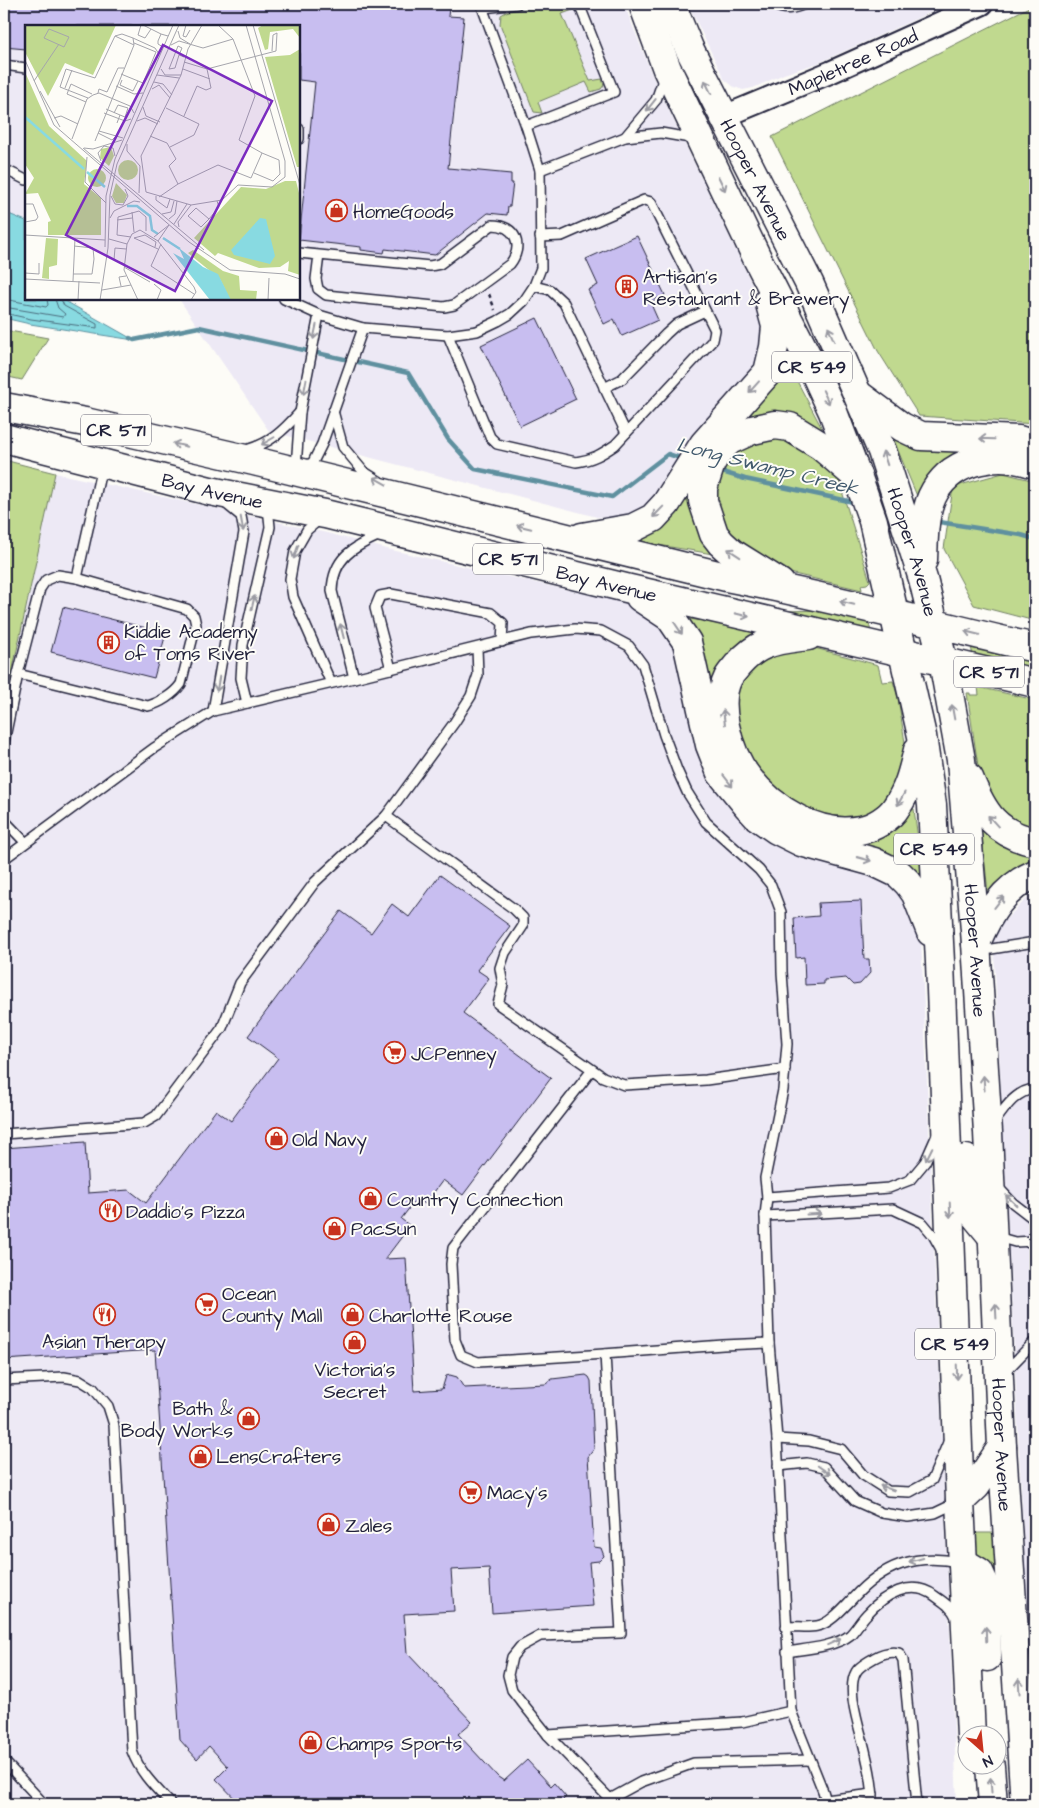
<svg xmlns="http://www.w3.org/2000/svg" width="1039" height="1808" viewBox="0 0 1039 1808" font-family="'Architects Daughter',sans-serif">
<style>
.built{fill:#ede9f5}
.green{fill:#c0d98f;stroke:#717e65}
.water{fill:#88dae1;stroke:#5f909f}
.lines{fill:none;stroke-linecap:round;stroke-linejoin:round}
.shore{stroke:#4b6c7d;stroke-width:1}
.stream{stroke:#5f909f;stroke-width:4.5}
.building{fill:#c8bef0;stroke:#22223b}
.service-casing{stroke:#22223b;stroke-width:12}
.tertiary-casing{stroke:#22223b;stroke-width:25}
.primary-casing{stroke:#22223b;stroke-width:31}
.path{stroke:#22223b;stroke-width:2.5;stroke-dasharray:4 4;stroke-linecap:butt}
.service{stroke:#fdfcf7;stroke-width:9}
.tertiary{stroke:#fdfcf7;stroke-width:21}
.primary{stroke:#fdfcf7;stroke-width:28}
.oneway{stroke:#9a9aa2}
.labels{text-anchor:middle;stroke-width:4;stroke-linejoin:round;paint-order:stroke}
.shield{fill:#fdfcf7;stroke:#646373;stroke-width:1}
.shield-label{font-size:18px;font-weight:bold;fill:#22223b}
.street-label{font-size:19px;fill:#22223b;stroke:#fdfcf7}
.poi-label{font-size:19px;fill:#22223b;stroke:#fdfcf7;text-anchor:start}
.water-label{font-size:20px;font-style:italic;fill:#41596d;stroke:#fdfcf7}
.inset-river{fill:none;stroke:#88dae1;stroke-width:2.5}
.inset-road{fill:none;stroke:#a5a5ac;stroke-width:1}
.view{fill:#7b2cbf;fill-opacity:0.15;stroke:#7b2cbf;stroke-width:2.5}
.inset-edge{fill:none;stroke:#22223b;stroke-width:2.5}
</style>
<rect width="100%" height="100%" fill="#fdfcf7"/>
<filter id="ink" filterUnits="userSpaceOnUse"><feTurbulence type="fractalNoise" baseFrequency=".02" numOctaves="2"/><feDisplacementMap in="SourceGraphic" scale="10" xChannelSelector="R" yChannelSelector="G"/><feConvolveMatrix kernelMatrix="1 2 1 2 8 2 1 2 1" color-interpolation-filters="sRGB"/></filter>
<g filter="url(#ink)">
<g class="built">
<polygon points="4,4 624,4 653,77 764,309 763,363 656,499 643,509 611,518 597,517 269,431 179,299 299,299 299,26 26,26 26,221 4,212"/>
<polygon points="688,4 949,4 818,63 784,74 753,88 743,90 734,87 724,79"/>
<polygon points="55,473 327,533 387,549 643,607 892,878 920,913 957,1804 4,1804 4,710"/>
<polygon points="1035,895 1035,1768 993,932 1029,896"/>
</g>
<g class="green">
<polygon points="570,4 573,10 562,14 590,81 602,79 604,85 601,89 591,92 586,82 538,102 542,113 534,112 500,24 501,15 508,11"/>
<polygon points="1035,4 1035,424 919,416 878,351 772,137"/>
<polygon points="4,330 48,338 22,380 4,376"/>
<polygon points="785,362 787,362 827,438 730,433 777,377"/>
<polygon points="889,429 989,449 920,496 917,496"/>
<polygon points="782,435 836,472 870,581 867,584 861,585 862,590 777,570 732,543 714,499 723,466 740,447"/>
<polygon points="4,460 55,473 4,710"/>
<polygon points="700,468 715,552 713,554 628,540"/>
<polygon points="1003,473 1035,481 1035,621 974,605 944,549 953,487"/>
<polygon points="821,610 868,619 871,632 786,611"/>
<polygon points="690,619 773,634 716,712 687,622"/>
<polygon points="971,645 1035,659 1035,673 973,658"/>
<polygon points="811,647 878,665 882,682 893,681 898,698 906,749 886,807 842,824 781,799 742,748 734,694 757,659"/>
<polygon points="978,687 1035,700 1035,836 1019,831 981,786 967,693 970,693 970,695 979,695"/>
<polygon points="911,808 914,809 925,892 839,841"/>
<polygon points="980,819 1035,853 1035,865 991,892 988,892"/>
<polygon points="973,1533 996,1533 998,1578 976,1555"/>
</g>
<polygon class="water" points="4,212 26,221 26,299 65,299 67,302 134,340 30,324 4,318"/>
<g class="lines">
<g class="shore">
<polyline points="4,299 46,307 48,305 47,299"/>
<polyline points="4,307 63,317 65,314 58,308 55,299"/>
<polyline points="4,313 31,319 97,328 97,324 64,306 61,299"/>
</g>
<g class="stream">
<polyline points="130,338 134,340 199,327 408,373 448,439 475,469 612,497 668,454 683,459"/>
<polyline points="719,471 745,479 858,503"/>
<polyline points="933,521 1021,535 1035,539"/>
</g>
</g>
<g class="building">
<polygon points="4,4 411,4 449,8 448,16 464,17 448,168 511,174 511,183 513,183 510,206 508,206 507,215 488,213 435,255 385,249 384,253 361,250 361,247 299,240 315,82 299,80 299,26 26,26 26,49 4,47"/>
<polygon points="637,236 665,295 650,302 658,320 622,336 614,319 604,324 588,290 598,285 586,259"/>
<polygon points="537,318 576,399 520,426 481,345"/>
<polygon points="63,607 166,633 154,678 51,652"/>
<polygon points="440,875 510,926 477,970 489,978 463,1013 551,1078 463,1195 443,1180 425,1204 417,1198 401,1219 410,1226 385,1259 406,1258 414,1391 442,1389 446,1376 450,1375 457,1377 464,1388 546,1384 552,1379 586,1375 589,1377 591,1381 594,1449 588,1457 594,1547 601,1548 604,1556 599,1561 589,1562 593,1606 492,1613 489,1568 451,1570 454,1611 404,1614 407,1653 472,1722 458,1734 498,1777 504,1781 527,1760 551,1786 554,1783 566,1797 559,1804 240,1804 216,1779 228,1767 209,1746 197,1759 180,1740 155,1350 4,1360 4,1148 85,1142 88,1193 129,1190 146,1203 216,1110 231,1121 278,1058 248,1036 341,911 371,933 392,904 409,917"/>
<polygon points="861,901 864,959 869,959 870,973 860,984 853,985 846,978 824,980 824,984 805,985 804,957 796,958 794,918 819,916 818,903"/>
</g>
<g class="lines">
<defs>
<g id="service">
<path d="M772,4C785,11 793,9 805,4"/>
<polyline points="483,8 517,4"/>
<polyline points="4,65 26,68"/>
<polyline points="526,126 614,92 579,4"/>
<polyline points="299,129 299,139"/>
<polyline points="625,137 656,100 664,77"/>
<polyline points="4,169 26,180"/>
<polyline points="540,170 625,137 661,133 696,139"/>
<path d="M299,253L430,266L440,264L492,225C516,225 524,246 510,264L454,305L444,307L326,295L318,289L316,279L319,255"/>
<polyline points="534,286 550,290 564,303 626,433"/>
<polyline points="284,299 319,315 363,328 448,335 477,331 498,321 510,314 524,301 534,286 541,268 540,170 526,126 481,4"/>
<path d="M448,335L490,437L497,444L576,462C592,460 602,454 615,445L713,340L715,330L651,202L644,200L562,236L540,237"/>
<polyline points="604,388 622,379 666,334 677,324 705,311"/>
<polyline points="333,411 343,447 363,471 379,481"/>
<path d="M246,450C271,443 283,431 300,412"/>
<polyline points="296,467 300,412 319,315"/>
<polyline points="305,467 313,462 322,444 363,328"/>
<polyline points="320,519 307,530 295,551 290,579 293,597 331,683"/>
<polyline points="77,578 102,466"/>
<polyline points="477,648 478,675 471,696 454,723 386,816 514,909 523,918 523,926 505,953 500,968 503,985 498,1004 603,1077 624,1085 706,1080 785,1069"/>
<polyline points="391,669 375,608 380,596 391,594 491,613 503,623 502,642"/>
<path d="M354,678L332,591C333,558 353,547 380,535"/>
<polyline points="247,703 241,678 243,645 270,527 268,507"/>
<polyline points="213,711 244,532 241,516 225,503"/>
<path d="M4,742L18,674L40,589L46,580L58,575L77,578L187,609L194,616L196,625L181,684C174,694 160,703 148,706L18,674"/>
<polyline points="4,820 25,842"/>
<polyline points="4,859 154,748 213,711 354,678 531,634 575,629 601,631 629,646 643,665 664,735 677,770 687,792 706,822 759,870 771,885 781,912 782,972 787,1044 783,1090 765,1178 767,1197 765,1216 769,1343 777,1439 791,1711 823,1791 827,1804"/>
<polyline points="979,951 1035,942"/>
<polyline points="592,1070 453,1248 451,1264 455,1340 461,1355 478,1362 590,1355 723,1345 769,1343"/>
<path d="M994,1123C1004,1109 1016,1090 1035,1089"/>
<polyline points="4,1134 144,1123 156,1116 222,1028 240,983 315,882 386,816"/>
<polyline points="996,1185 1013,1203 1035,1220"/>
<polyline points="767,1197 889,1188 910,1180 925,1162 937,1135"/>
<polyline points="765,1216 893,1209 923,1223 933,1235 942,1251"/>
<polyline points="997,1237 1015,1242 1035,1241"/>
<polyline points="605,1354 621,1633 540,1636 520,1647 512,1657 508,1675 512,1690 548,1735 610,1799"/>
<polyline points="1005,1372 1035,1341"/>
<path d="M4,1380L64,1377L80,1380L93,1388L108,1406L114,1425L132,1751C140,1773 155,1787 171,1804"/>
<polyline points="777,1439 809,1441 841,1449 863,1475 888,1491 910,1492 932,1480 949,1440"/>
<polyline points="778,1466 807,1463 824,1467 855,1501 882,1513 908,1517 935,1513 956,1503"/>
<path d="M786,1627C796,1626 807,1628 817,1626C830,1624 844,1607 853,1598C883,1565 915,1553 959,1562"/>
<path d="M787,1652C805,1649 835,1647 850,1635C856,1629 861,1620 867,1614C884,1595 911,1578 935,1596C943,1602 952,1607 956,1617"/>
<polyline points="548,1735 742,1722 791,1711"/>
<polyline points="4,1761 44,1804"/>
<polyline points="826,1800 873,1794"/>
<polyline points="604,1804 610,1799 641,1782 694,1763 809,1760"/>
<path d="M873,1804C873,1788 870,1771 866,1755C862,1734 845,1691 856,1672C859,1666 868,1662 874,1658C881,1654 891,1651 899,1653L903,1660L917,1804"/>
</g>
<g id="tertiary">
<path id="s1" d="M723,117L831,72L982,4"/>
</g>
<g id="primary">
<polyline points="643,4 667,69 758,260 809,360 833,412 858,478 873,521 922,736 932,805 940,962 960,1501 971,1736"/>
<path id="s2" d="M671,4L689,48L809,283L882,451L923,579L943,661L961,760L976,943L988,1132L1002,1447L1025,1804"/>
<polyline points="860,396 902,427 921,436 1019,440 1035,445"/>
<path d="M4,407L85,422L254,461L726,577C830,597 932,624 1035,648"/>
<path id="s3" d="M4,438L210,491L325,514L626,588L1035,683"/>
<polyline points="582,537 633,528 653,518 666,504 704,444 768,372 774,347 776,326 769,300"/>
<path d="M923,560C924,538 923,511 935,491C955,457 1000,452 1035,464"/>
<polyline points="780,583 732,553 721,543 714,534 703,501 703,488 711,463 719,450 730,440 752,430 775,425 790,427 821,446 856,476"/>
<polyline points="640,597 670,617 687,642 710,745 721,773 747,805 757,816 777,830 801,842 874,862 899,874 908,883 916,894 931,932"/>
<path d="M808,636C793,638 777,639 764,645C754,649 744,658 737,666C734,670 730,674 728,678C721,692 722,711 725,726C729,745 736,763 748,778C773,810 818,838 860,830C873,828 890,818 897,806C909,789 913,770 918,750"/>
<path d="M969,778C983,813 996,834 1035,842"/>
<path d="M976,943C989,913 1003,888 1035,874"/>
<polyline points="966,1159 969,1198 973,1213 992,1236"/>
<polyline points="960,1501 976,1486 1002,1447"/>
<polyline points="964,1563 979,1572 986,1587 987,1657"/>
<polyline points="990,1766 993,1804"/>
</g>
</defs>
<use href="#service" class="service-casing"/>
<use href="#tertiary" class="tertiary-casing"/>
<use href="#primary" class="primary-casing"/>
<g class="path">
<polyline points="489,294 495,310"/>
<polyline points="574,1804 581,1798"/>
</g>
<use href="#service" class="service"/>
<use href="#tertiary" class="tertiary"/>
<use href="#primary" class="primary"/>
</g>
<defs><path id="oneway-shaft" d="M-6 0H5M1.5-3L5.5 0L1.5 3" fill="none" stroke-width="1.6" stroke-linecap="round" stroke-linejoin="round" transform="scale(1.25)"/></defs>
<g class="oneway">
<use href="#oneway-shaft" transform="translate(708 87) rotate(-116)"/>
<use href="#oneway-shaft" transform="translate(651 105) rotate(128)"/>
<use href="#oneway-shaft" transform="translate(722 184) rotate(64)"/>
<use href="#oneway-shaft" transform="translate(315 332) rotate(102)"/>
<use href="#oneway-shaft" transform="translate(831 334) rotate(-114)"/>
<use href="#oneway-shaft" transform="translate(305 387) rotate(101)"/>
<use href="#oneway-shaft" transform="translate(754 387) rotate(132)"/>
<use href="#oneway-shaft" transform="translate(826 397) rotate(65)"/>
<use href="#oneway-shaft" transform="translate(987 439) rotate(-178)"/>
<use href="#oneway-shaft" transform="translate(268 441) rotate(150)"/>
<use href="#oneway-shaft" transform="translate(180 445) rotate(-167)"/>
<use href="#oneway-shaft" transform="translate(885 458) rotate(-108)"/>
<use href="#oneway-shaft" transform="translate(380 481) rotate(-151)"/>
<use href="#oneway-shaft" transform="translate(658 512) rotate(134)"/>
<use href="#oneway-shaft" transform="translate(242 524) rotate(80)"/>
<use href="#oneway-shaft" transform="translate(524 527) rotate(-166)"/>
<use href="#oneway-shaft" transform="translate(296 552) rotate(109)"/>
<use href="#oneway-shaft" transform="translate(734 553) rotate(-147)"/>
<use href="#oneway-shaft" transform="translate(253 603) rotate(-77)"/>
<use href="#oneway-shaft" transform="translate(847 603) rotate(-167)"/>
<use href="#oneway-shaft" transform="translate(742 615) rotate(13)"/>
<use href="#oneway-shaft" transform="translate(678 628) rotate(56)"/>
<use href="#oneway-shaft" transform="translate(342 631) rotate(-104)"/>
<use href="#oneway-shaft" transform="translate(972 633) rotate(-166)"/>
<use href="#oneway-shaft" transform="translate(218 684) rotate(100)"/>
<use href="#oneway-shaft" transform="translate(953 712) rotate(-100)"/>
<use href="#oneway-shaft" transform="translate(724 717) rotate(-97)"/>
<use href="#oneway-shaft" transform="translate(728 781) rotate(52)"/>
<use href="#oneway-shaft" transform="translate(901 799) rotate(119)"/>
<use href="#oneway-shaft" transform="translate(993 821) rotate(-132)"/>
<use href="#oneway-shaft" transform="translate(864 859) rotate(15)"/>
<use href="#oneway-shaft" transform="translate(999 902) rotate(-52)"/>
<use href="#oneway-shaft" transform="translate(984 1083) rotate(-94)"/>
<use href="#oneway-shaft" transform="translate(929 1154) rotate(116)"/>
<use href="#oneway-shaft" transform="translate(1011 1200) rotate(-136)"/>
<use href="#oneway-shaft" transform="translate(950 1210) rotate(88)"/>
<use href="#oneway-shaft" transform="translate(814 1214) rotate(-3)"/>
<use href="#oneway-shaft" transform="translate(996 1311) rotate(-93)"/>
<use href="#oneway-shaft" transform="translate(957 1372) rotate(88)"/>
<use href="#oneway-shaft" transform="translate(824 1470) rotate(35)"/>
<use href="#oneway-shaft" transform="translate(887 1488) rotate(-160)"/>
<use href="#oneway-shaft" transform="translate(916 1560) rotate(165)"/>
<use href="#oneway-shaft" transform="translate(986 1634) rotate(-92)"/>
<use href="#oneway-shaft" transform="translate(834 1642) rotate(-24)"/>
<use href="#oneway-shaft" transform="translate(1019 1686) rotate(-94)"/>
<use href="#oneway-shaft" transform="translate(991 1785) rotate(-94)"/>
</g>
</g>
<defs>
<symbol id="shop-ring" viewBox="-11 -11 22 22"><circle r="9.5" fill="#fdfcf7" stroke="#c8321e" stroke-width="1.5"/><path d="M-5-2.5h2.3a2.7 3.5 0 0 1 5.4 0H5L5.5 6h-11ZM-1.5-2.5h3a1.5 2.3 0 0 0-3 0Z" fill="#c8321e"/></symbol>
<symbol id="building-ring" viewBox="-11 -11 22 22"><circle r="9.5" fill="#fdfcf7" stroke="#c8321e" stroke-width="1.5"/><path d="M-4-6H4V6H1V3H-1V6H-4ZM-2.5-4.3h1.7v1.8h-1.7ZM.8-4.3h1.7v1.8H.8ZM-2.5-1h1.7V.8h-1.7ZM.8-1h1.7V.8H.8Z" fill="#c8321e"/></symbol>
<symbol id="supermarket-ring" viewBox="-11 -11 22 22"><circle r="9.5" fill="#fdfcf7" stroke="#c8321e" stroke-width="1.5"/><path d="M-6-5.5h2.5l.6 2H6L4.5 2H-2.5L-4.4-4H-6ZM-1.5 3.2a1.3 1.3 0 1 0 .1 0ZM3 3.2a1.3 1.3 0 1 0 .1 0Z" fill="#c8321e"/></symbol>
<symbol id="restaurant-ring" viewBox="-11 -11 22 22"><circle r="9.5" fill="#fdfcf7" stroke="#c8321e" stroke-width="1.5"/><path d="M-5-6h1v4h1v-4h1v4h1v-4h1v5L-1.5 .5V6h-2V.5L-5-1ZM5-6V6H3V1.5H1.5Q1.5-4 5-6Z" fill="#c8321e"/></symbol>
</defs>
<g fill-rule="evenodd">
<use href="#shop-ring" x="324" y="198" width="25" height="25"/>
<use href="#building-ring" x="614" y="274" width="25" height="25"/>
<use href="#building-ring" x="96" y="630" width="25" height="25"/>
<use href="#supermarket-ring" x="382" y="1040" width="25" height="25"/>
<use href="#shop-ring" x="264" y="1126" width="25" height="25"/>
<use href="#shop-ring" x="358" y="1186" width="25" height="25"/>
<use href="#restaurant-ring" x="98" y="1198" width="25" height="25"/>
<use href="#shop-ring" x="322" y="1216" width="25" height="25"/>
<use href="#supermarket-ring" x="194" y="1292" width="25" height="25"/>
<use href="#restaurant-ring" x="92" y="1302" width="25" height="25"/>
<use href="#shop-ring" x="340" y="1302" width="25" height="25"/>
<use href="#shop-ring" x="342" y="1330" width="25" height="25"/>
<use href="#shop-ring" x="236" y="1406" width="25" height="25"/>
<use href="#shop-ring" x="188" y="1444" width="25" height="25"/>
<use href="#supermarket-ring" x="458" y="1480" width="25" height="25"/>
<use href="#shop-ring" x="316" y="1512" width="25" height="25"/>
<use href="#shop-ring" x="298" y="1730" width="25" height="25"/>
</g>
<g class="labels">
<g class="shield">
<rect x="772" y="351.5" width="80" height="31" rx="4"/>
<rect x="81" y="414.5" width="70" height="31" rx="4"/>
<rect x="473" y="543.5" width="70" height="31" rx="4"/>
<rect x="954" y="656.5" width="70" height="31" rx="4"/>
<rect x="894" y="833.5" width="80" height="31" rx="4"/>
<rect x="915" y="1328.5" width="80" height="31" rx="4"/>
</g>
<g class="shield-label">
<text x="812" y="373">CR 549</text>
<text x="116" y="436">CR 571</text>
<text x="508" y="565">CR 571</text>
<text x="989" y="678">CR 571</text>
<text x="934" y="855">CR 549</text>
<text x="955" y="1350">CR 549</text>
</g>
<g class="street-label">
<text dy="7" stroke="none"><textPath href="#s1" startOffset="141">Mapletree Road</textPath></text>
<text dy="7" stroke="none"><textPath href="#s2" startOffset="195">Hooper Avenue</textPath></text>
<text dy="7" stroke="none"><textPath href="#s3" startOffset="215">Bay Avenue</textPath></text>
<text dy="7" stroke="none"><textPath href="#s2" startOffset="600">Hooper Avenue</textPath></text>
<text dy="7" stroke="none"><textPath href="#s3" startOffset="620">Bay Avenue</textPath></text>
<text dy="7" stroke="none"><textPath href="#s2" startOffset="1005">Hooper Avenue</textPath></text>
<text dy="7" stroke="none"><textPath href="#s2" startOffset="1500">Hooper Avenue</textPath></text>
</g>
<g class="poi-label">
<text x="353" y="218">HomeGoods</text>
<text x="643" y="283">Artisan's<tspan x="643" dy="22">Restaurant &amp; Brewery</tspan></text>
<text x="124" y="638">Kiddie Academy<tspan x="124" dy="22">of Toms River</tspan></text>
<text x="411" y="1060">JCPenney</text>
<text x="292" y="1146">Old Navy</text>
<text x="387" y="1206">Country Connection</text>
<text x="126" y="1218">Daddio's Pizza</text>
<text x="351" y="1235">PacSun</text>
<text x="222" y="1300">Ocean<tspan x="222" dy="22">County Mall</tspan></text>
<text x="369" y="1322">Charlotte Rouse</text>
<text x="104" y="1348" text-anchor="middle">Asian Therapy</text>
<text x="355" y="1376" text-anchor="middle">Victoria's<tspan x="355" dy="22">Secret</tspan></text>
<text x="233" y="1415" text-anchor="end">Bath &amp;<tspan x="233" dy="22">Body Works</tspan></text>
<text x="216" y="1463">LensCrafters</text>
<text x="487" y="1499">Macy's</text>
<text x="345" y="1532">Zales</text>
<text x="326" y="1750">Champs Sports</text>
</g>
<g class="water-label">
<text transform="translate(768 466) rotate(14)" y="7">Long Swamp Creek</text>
</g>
</g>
<g transform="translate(25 25)">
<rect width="275" height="275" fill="#fdfcf7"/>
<path d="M0,0H91L68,50L40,38L23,71L0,27ZM238,0H275V13L268,4L245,7L243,24L240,25L233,3ZM275,24V142H272L240,32L265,30ZM0,47L24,101L62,136L59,159L76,173V210H23V197L26,196L13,168L0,169L9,153L0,139ZM86,122L89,131L84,141L75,133L76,124ZM93 145a10 10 0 1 1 20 0a10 10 0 1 1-20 0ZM63 153a9 9 0 1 1 18 0a9 9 0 1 1-18 0ZM260,156H271L275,172V250L263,246L264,236L255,242L234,243L193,228L190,231L169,213L216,162L241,164ZM91,158L102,170L99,178H91L87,171ZM21,213L33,214L32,240L24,242V254L17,253ZM168,225L198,246L214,251L215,265L232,266L231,275H205L195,254L163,228Z" fill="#c0d98f"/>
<path d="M235,193L241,194L250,231L245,239L209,230L206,225ZM154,223L178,242L193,249L206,275H185L148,228L159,234Z" fill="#88dae1"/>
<path class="inset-river" d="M0,92L59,144M62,147L80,162M102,181H112L125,191L127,205L133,209M138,213L155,224"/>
<path class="inset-road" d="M116,0L113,10L120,13L126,4M118,0L136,9M161,0L158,11L161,12L165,5M177,0L163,24L156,50L116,131L121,167L166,180L197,175L213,160L247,162L260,152V136L221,0M228,0L275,160M24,4L44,12L39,22L19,13ZM153,6L155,13L165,19M90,11L109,20M108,13L130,23L134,29M146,20L154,16L178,23L208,14M138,22L133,19V16L136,9L143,11M154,30L150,43L144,44L153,21L157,23L154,30L159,32M0,35L29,100L164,217L205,245L260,249L275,254M159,37L182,44L251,26L252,8L248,10L247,26M136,44L140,50H156M158,44L185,54M96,49L118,58L131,27L109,18M132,50L154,53M97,55L95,60L108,66L113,56M9,56L34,19M129,57L138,59L147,70M91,61L109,69L118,68M40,63L47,45M127,64L134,60L145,73M15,66L35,102M73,68L74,64L82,67L93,43H99M63,73L35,62L41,44L70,53L90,11L97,9L108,13L109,20L70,116M61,77L42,69L46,59L67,69M118,82L121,91L135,97M141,83L174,99L169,110L145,122M81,84L95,90L92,98M79,88L100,96L106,94M89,88L93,80L103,83L100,92L95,90M159,91L172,61L181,65L186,63L182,44M29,93L36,91L53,99M112,96L120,93L133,99M74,106L98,113M73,108L87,115L91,111M125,111L142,118L151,134L144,141L153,159L134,172M47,114L62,74L68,70L74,68L105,81L109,88M102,119V126L115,141L114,168M58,123L179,225M59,123L68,124L97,115M62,132L60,157L81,178M76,136L73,128L79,121L88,123L90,131M229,148L248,156L255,149L254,135L237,128M153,159L193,140L226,153L237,128L214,115L230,71L208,14L193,0M86,171L90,179L98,180L103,171L100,164M131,171V175L142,183L145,174M0,179H8L13,192L11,195L0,197M107,187L109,207M137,189L146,187L149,176M85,193L89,186L109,176L115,177M144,194L150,189L152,176M184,194L171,183L163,191L176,202L184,194L194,182L192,176M92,195L107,193M149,199L162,179M154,202L153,197L166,180M0,210L80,215M106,212L92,210L93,192L114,186L121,192V206M129,212L144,200M84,214L102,219M133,216L144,200M136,219L126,241L169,269M80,222L81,171L90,134L148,0M130,222L131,217L120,210L109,213L133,224M100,239L89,235L90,223L101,224M99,242L125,257M0,248L14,249V238M48,249H67L69,234L68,223L49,221M0,254L75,258M48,256L50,213M129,259L136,265L132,275M96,261L94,252L101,251M77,265L106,260M53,275L54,256M75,275L83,223L85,170L92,139L154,0M113,275L99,245L102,219L107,209L115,205L133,216L169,262L171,267L166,275M243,275L244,253"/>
<path class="view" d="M138,20L247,76L150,266L41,210Z"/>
<rect width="275" height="275" class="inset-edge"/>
</g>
<rect width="1039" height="1808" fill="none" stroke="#fdfcf7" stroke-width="20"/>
<rect x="10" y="10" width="1019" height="1788" fill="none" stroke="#22223b" stroke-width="2" filter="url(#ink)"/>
<g transform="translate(982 1750) rotate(153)"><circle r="24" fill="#fdfcf7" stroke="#a5a5ac"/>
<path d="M0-4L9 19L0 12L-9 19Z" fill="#c8321e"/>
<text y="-8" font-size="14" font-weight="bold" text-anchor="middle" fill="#22223b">N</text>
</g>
</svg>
